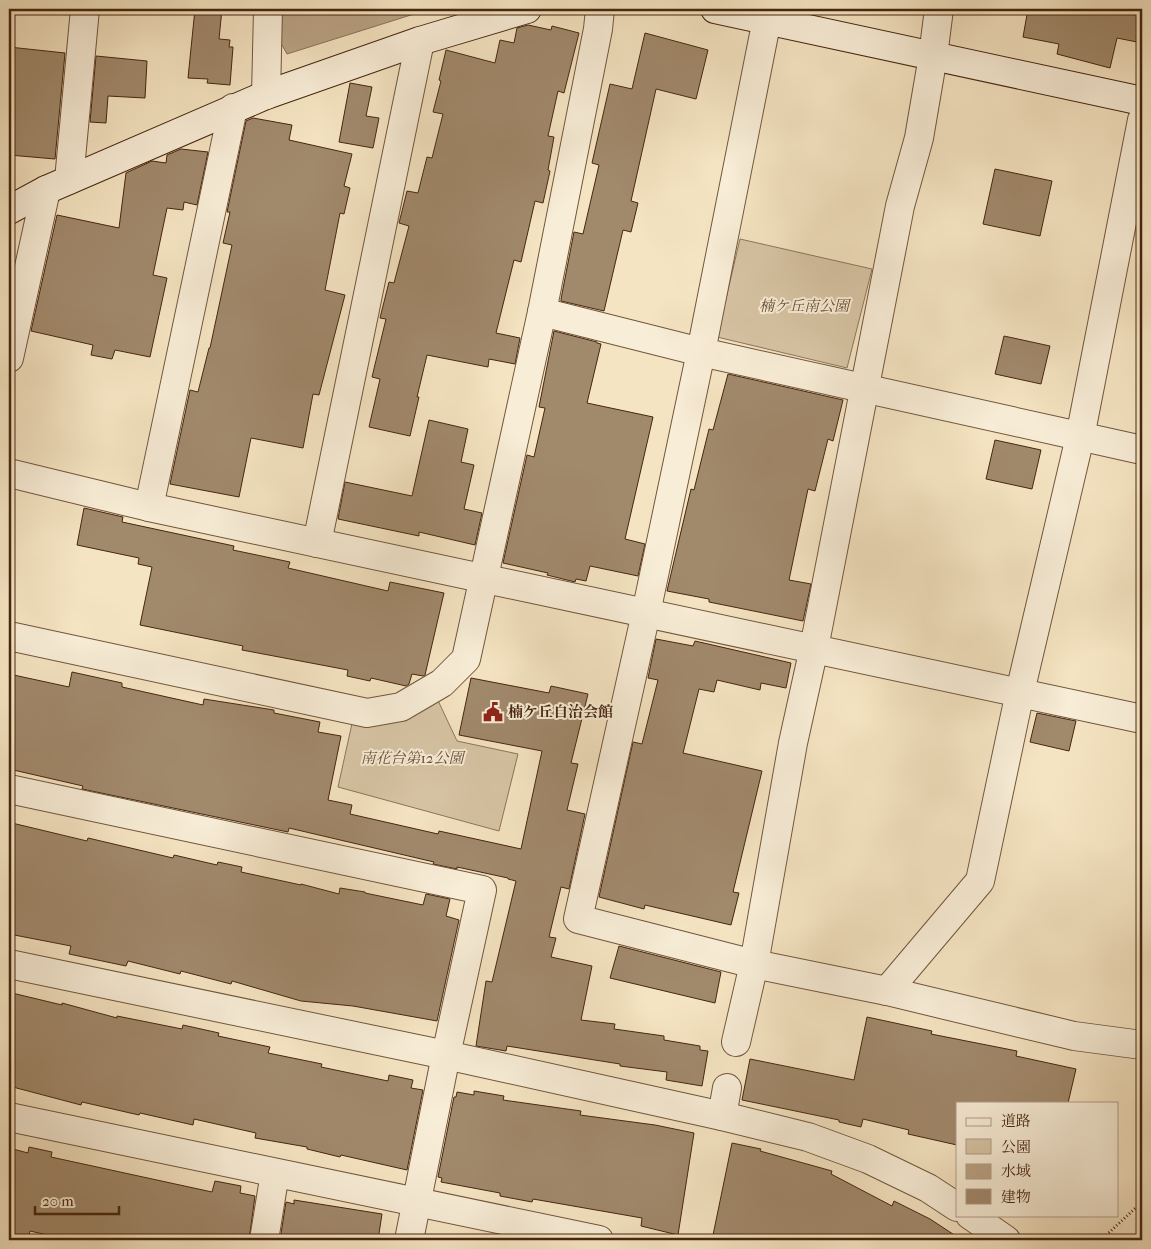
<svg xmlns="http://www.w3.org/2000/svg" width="1151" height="1249" viewBox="0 0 1151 1249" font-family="'IM FELL French Canon','Noto Serif JP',serif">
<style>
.green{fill:#d7c4a4;stroke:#8e755a}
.water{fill:#baa385;stroke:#8c7156}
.building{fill:#a1896c;stroke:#46260f}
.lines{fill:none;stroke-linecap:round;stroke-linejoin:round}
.street-casing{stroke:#72563c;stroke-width:30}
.secondary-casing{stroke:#46260f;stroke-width:30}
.path{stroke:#46260f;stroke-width:3;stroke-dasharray:1 2.5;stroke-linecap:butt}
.street{stroke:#f8edd7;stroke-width:28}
.secondary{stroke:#f8edd7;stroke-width:28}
.labels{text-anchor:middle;stroke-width:4;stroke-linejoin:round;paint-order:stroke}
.park-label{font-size:15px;font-style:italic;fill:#6a4e34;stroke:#f8edd7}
.poi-label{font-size:15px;font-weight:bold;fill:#46260f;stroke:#f8edd7;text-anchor:start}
</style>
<rect width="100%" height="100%" fill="#f5e4c2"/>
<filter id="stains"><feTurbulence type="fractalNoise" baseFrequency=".004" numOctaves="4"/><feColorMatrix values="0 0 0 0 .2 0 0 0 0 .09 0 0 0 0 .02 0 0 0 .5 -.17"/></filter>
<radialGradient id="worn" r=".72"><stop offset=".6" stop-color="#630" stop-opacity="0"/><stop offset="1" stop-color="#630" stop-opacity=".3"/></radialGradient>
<g class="green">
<polygon points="740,239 872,269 847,368 717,337"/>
<polygon points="434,692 457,741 518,754 499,831 338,787 353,719"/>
</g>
<polygon class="water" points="281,9 430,9 287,54 278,38"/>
<g class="building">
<polygon points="195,9 222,9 219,39 230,40 229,47 233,47 230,85 207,83 208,79 188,78"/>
<polygon points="1028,9 1142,9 1142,21 1137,42 1117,38 1110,68 1057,54 1059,44 1023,37"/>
<polygon points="528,25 551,30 552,26 579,33 564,93 558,91 548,136 554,137 548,170 550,171 543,203 535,201 521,262 514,260 496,333 520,338 515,364 489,359 488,367 427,355 417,397 419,397 410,436 369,427 380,379 372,377 386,319 380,318 389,282 394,283 409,226 399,223 407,191 418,193 427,157 432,158 443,114 433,112 441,81 439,80 446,50 495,63 500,40 514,43 517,28"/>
<polygon points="645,33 708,50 696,99 656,89 631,201 638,203 631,232 623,230 604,311 561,301 561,299 574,232 583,234 599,165 592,163 610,84 632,89"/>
<polygon points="9,47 65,53 55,159 9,155"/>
<polygon points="96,56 147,61 145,98 108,96 106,123 90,122"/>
<polygon points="350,83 372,87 366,116 379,118 373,148 339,142"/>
<polygon points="253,118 292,125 289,140 352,154 344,186 350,188 344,214 340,213 325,290 345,295 319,395 313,394 303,448 251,438 239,497 170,484 190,390 198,392 209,348 210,348 232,245 223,243 230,212 227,212 246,121"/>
<polygon points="181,149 208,152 197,205 184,202 183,210 167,208 153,275 167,278 150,357 115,350 112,359 91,355 93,345 31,331 57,215 119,228 126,173 152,161 166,163 167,155"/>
<polygon points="995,169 1052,181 1040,236 983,224"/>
<polygon points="554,331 597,342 597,343 601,344 587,403 653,417 625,539 645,544 638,576 590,566 586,581 576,579 575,582 547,575 548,573 503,563 527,455 534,457 545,408 539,407"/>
<polygon points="1004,336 1050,346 1041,384 995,374"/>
<polygon points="728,374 843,400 833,441 828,439 815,491 808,489 789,580 811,584 803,621 709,602 709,599 667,591 691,489 694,490 709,429 713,430"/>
<polygon points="429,420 468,429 461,462 474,465 464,509 482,513 475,545 419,532 419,536 338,519 345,482 412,496"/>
<polygon points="995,440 1041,450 1032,489 986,479"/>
<polygon points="84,508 123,517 122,522 234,546 233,550 290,562 288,568 388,591 390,582 444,593 425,675 423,676 412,674 409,684 406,686 371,678 370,681 347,676 348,670 242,650 243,646 140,625 152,567 138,564 139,558 77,545"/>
<polygon points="656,639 693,646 695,641 791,663 786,688 761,683 760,690 717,680 714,692 699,689 683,753 762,771 733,892 739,893 731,925 645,905 644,909 599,897 633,742 642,744 658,680 648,678"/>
<polygon points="72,672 122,683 122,687 203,705 204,699 274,710 274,713 320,722 318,732 341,736 328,800 352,805 350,814 438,834 439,831 521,849 542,751 459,735 471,678 549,693 551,686 588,694 571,763 578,764 567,810 585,814 569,889 561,887 549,937 556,938 551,957 592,966 581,1020 615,1024 614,1029 664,1036 664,1040 700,1046 700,1050 708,1051 702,1086 666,1080 667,1072 620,1066 620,1064 507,1046 506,1051 476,1046 486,981 492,982 516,881 508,879 508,878 457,867 457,869 433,864 434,862 289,828 288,832 82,789 83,786 9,769 9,674 69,687"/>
<polygon points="1037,713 1076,721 1069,751 1030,742"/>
<polygon points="12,823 87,841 88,838 173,858 174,855 217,865 218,862 242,867 241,872 301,885 301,884 339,894 340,888 365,892 365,893 423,905 426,894 450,899 446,916 459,920 437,1021 353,1006 301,1001 232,981 231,984 181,971 180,974 128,961 126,966 69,954 71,946 9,934 9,837"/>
<polygon points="619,946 721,972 715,1003 610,978"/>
<polygon points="12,993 62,1005 62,1003 117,1018 117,1016 182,1029 183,1025 219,1033 218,1036 270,1047 268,1053 322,1064 321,1067 388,1081 389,1075 413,1080 411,1088 423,1090 407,1170 341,1155 340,1157 307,1149 307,1147 255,1138 256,1133 194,1119 193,1125 140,1113 139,1115 82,1102 81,1105 9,1086 9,1004"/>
<polygon points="867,1017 932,1031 931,1034 1017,1051 1016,1056 1076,1069 1068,1103 957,1103 957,1145 908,1134 909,1130 863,1119 861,1127 839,1122 839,1120 742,1100 750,1059 854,1080"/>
<polygon points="474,1091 504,1096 503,1100 581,1111 580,1115 655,1125 694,1133 678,1235 641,1226 642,1218 533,1199 532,1202 500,1196 500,1193 441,1182 442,1178 438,1177 454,1097 456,1097 457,1092 474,1095"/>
<polygon points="732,1143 761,1149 760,1151 832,1171 831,1174 892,1206 894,1201 930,1219 962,1240 712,1240"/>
<polygon points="29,1147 52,1152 51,1157 212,1192 215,1181 241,1186 240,1193 255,1196 249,1240 69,1240 30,1231 28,1239 9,1235 9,1148 28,1153"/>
<polygon points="294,1200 382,1214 378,1240 280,1240 286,1202 294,1204"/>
</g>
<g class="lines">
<defs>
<g id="street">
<polyline points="769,9 701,352 646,613 578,919 754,964 887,991 1074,1036 1142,1045"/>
<polyline points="266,95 268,9"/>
<polyline points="69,180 85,9"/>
<polyline points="542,312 701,352 1142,450"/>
<polyline points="9,358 46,190"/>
<polyline points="9,473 149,507 1142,719"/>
<polyline points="149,507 233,108"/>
<polyline points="317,543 420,41"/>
<polyline points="9,636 367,713 401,707 442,683 466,659 542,312 598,29 600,9"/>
<polyline points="9,789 482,890 446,1055 409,1240"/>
<polyline points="9,964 446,1055 722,1116 808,1137 868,1159 928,1188 957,1207"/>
<polyline points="887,991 980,881 1020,692 1080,437 1142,120"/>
<polyline points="736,1042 754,964 793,743 814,648 900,206 919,138 933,56 939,9"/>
<polyline points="722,1116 727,1088"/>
<polyline points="9,1117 599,1240"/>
<polyline points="970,1215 1006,1240"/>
<polyline points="264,1240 275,1173"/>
</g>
<g id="secondary">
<polyline points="715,9 1142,101"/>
<polyline points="9,210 46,190 266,95 420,41 527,9"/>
</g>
</defs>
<use href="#street" class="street-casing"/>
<use href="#secondary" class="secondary-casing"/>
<polyline class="path" points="1101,1240 1142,1202"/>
<use href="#street" class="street"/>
<use href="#secondary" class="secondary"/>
</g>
<defs>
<symbol id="civic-bare" viewBox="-9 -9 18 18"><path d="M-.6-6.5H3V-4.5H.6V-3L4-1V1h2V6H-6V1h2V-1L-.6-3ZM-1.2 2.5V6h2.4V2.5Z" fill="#8f2418" stroke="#f8edd7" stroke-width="2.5" paint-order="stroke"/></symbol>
</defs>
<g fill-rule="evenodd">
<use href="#civic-bare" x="479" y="698" width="28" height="28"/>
</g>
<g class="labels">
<g class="park-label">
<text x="804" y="311">楠ケ丘南公園</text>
<text x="412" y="763">南花台第12公園</text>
</g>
<g class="poi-label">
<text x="508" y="717">楠ケ丘自治会館</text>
</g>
</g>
<rect width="1151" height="1249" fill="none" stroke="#f5e4c2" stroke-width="30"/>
<rect x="10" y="10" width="1131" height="1229" fill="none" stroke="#46260f" stroke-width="2.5"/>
<rect x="15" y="15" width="1121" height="1219" fill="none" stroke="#46260f"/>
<rect x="956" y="1102" width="162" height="115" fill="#f8edd7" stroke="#b19d87"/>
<rect x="966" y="1118" width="25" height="8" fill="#f8edd7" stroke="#b19d87"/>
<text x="1001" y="1126" font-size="15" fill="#46260f">道路</text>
<rect x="966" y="1139" width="25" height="15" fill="#d7c4a4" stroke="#b19d87"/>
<text x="1001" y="1152" font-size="15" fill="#46260f">公園</text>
<rect x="966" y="1164" width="25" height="15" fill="#baa385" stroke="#b19d87"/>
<text x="1001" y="1176" font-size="15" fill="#46260f">水域</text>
<rect x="966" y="1189" width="25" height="15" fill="#a1896c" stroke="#b19d87"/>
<text x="1001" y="1202" font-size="15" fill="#46260f">建物</text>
<path d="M35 1206v8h84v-8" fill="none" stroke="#46260f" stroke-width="2.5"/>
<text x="42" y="1206" font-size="15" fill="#46260f" stroke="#f8edd7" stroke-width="4" paint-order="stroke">20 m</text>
<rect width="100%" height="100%" filter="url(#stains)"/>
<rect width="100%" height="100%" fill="url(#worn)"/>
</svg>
